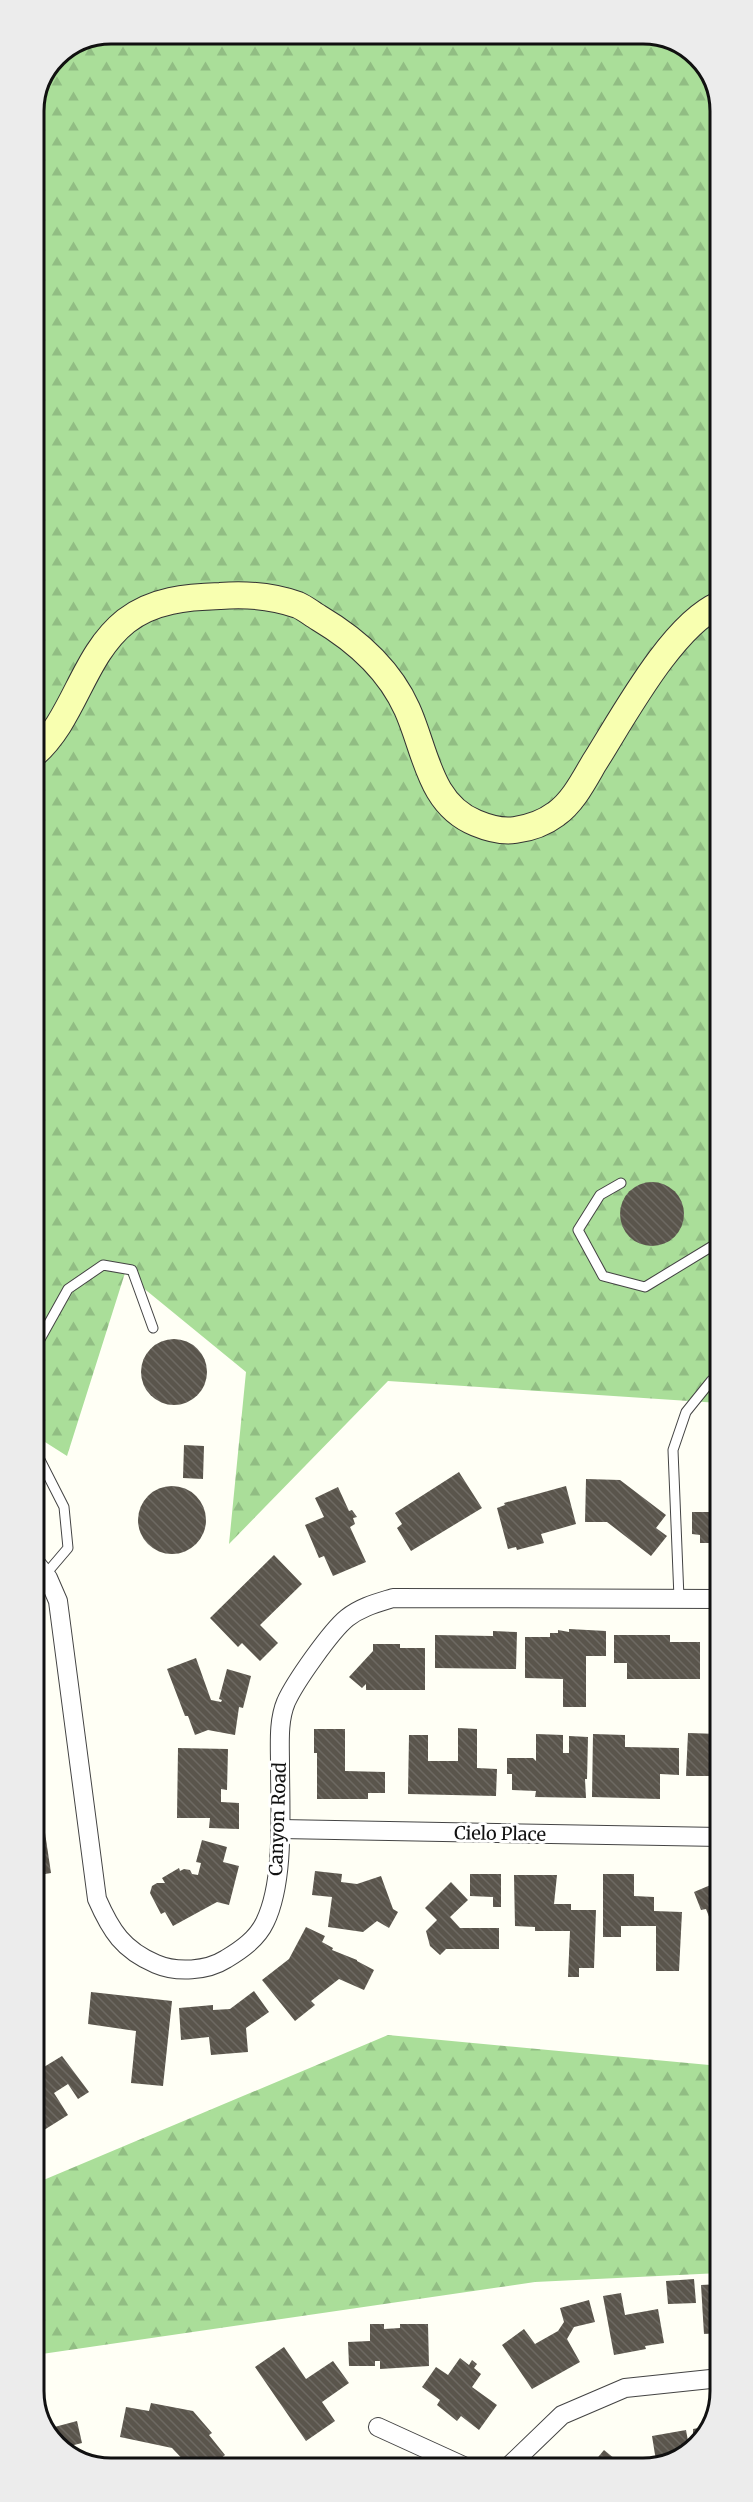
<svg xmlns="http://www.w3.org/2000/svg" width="753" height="2502" viewBox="0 0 753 2502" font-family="Merriweather,serif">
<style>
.forest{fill:url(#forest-firs)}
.building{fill:url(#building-back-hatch)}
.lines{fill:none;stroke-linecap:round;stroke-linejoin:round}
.lane-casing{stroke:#444;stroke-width:11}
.street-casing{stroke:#444;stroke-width:20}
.secondary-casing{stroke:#333;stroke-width:28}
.lane{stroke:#fff;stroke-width:9}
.street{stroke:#fff;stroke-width:18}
.secondary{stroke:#f8ffb0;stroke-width:26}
.labels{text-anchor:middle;stroke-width:6;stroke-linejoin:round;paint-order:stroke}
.street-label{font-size:18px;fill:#111;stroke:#fff}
.rim{fill:none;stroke:#111;stroke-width:3}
</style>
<defs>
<pattern id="forest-firs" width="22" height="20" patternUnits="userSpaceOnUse" patternTransform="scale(1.5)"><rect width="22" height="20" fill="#aade99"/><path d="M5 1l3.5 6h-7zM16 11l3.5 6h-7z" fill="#91bd83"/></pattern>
<pattern id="building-back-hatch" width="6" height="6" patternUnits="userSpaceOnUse" patternTransform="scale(1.5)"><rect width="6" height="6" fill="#5a554c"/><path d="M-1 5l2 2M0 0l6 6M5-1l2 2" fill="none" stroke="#6d6962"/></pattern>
</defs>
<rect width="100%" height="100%" fill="#fffff5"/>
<g class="forest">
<polygon points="110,33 653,34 694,52 718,95 719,1403 388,1381 229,1544 246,1372 125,1273 67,1456 34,1435 33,110 56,55"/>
<polygon points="388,2035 720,2066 720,2273 535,2282 35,2355 34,2184"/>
</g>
<g class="building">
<circle cx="652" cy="1214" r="32"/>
<circle cx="174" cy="1372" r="33"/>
<polygon points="184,1445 204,1446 203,1479 183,1478"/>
<polygon points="459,1472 482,1508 411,1551 397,1528 402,1524 395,1513"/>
<polygon points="586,1479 620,1480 666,1515 656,1528 667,1536 651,1556 607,1522 585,1522"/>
<polygon points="566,1486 576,1524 541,1534 544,1543 517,1550 516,1547 508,1549 497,1508 505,1505 504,1503"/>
<circle cx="172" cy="1520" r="34"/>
<polygon points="338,1487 349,1511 352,1510 357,1517 353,1518 355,1524 350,1527 366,1562 333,1576 324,1556 319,1558 305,1525 324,1517 315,1498"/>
<polygon points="692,1512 719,1512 719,1543 700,1543 700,1535 692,1534"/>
<polygon points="274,1555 302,1584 260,1625 278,1643 260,1661 242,1643 238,1647 210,1618"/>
<polygon points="569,1629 606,1631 606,1656 586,1656 586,1707 563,1707 563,1679 525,1678 525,1637 550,1637 550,1633 558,1633 558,1630 569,1632"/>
<polygon points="493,1631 517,1632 516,1669 435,1668 435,1635 493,1636"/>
<polygon points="614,1635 670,1635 670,1642 700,1642 700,1679 627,1679 627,1663 614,1663"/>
<polygon points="373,1644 400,1644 400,1648 425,1648 425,1690 366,1690 366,1684 362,1688 349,1677 373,1651"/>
<polygon points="196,1658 211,1700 221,1702 222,1700 219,1699 227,1669 251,1676 243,1708 239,1707 235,1735 208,1730 195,1735 188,1716 185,1716 167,1669"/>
<polygon points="715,1665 720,1665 720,1690 713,1689"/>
<polygon points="458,1728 477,1729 477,1768 497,1769 496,1796 408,1794 409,1735 428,1735 428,1761 458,1761"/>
<polygon points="314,1729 345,1729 345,1771 385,1772 385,1793 368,1793 368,1799 317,1799 317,1753 314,1753"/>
<polygon points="688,1733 720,1734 720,1774 715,1774 715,1776 686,1776"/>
<polygon points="536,1734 563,1735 563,1753 569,1753 569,1736 588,1737 587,1779 585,1779 586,1798 535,1797 536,1791 512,1790 512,1774 507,1774 507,1758 533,1758 536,1761"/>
<polygon points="593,1734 625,1735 625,1747 679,1748 679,1775 660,1774 660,1799 592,1797"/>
<polygon points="178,1748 228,1749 227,1790 221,1789 221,1802 239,1803 239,1829 209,1828 210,1818 177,1818"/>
<polygon points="44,1826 51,1873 34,1876 34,1828"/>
<polygon points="202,1840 227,1847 223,1862 239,1866 229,1905 217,1902 173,1926 165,1912 161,1914 150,1893 152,1886 157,1883 165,1883 162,1878 179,1868 180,1871 184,1869 190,1870 192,1874 198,1875 201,1863 196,1862"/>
<polygon points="315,1871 342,1874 341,1882 357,1884 381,1876 393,1909 398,1912 389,1928 377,1921 363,1932 328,1927 332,1897 312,1895"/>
<polygon points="470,1874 501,1874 501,1907 493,1907 493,1897 470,1896"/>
<polygon points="603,1874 634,1874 634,1896 654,1897 654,1911 682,1912 679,1971 656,1971 656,1926 621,1926 621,1937 603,1937"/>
<polygon points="514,1875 557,1875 554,1904 571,1904 571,1910 596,1910 594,1968 579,1968 579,1977 568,1977 570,1931 535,1931 535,1927 515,1926"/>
<polygon points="720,1881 720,1945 706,1909 701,1910 694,1892"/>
<polygon points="451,1882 468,1900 450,1917 460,1928 499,1928 499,1949 446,1949 440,1955 430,1946 426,1931 437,1920 425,1908"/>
<polygon points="306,1927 325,1936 322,1942 333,1948 332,1950 357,1960 357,1961 374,1970 364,1990 339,1979 311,2001 315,2005 295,2021 262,1980 289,1959"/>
<polygon points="254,1991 269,2012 246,2028 248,2052 211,2055 209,2037 181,2040 179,2008 213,2005 213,2010 230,2009"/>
<polygon points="91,1992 172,2001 163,2086 131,2083 136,2031 88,2024"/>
<polygon points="62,2056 89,2092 78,2099 68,2084 54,2093 68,2115 44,2130 34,2114 34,2063 39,2070"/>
<polygon points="694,2279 696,2303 668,2304 666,2281"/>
<polygon points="720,2284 720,2333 704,2334 701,2285"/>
<polygon points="621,2293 625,2315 658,2309 664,2343 645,2346 646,2349 614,2355 603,2296"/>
<polygon points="589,2300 595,2322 574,2327 567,2339 580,2362 532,2389 502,2345 524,2329 535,2344 558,2331 564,2322 560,2308"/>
<polygon points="370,2324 384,2324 384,2329 400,2328 400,2324 428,2324 429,2366 380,2369 380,2361 375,2361 375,2366 349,2366 348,2342 370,2341"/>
<polygon points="284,2347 306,2379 333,2361 349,2383 322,2402 335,2421 306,2441 255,2367"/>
<polygon points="460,2358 469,2365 472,2360 477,2364 474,2368 481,2374 472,2387 497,2405 479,2430 461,2416 457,2421 437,2405 440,2400 422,2387 436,2367 448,2375"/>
<polygon points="151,2403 193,2411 212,2433 209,2435 225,2455 208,2469 204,2469 197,2460 189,2466 172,2448 120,2437 126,2407 149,2411"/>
<polygon points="77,2421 82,2443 58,2449 47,2429"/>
<polygon points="704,2427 707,2427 701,2442 657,2467 652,2436 686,2430 688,2441 693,2442 693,2429"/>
<polygon points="604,2450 626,2468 589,2468"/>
</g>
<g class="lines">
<defs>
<g id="lane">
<polyline points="621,1183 600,1195 578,1230 603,1276 645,1287 719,1242"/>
<polyline points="34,1397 39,1341 68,1289 103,1265 132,1270 153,1328"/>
<polyline points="34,1419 37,1454 64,1507 68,1548 45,1575"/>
<polyline points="679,1598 673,1450 686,1412 711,1381 719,1374"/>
</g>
<g id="street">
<path d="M34,1561L48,1578L58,1601L97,1899C111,1931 123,1950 156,1964C177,1973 207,1971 226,1959C241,1950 257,1939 265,1922C285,1881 280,1811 280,1765C280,1744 278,1721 286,1702C295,1682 331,1631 347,1618C361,1607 377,1603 393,1598L719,1599"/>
<polyline points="281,1829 720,1837"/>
<polyline points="378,2427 468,2468"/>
<polyline points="507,2468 562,2415 625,2388 720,2378"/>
</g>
<path id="secondary" d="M33,755C75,719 82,656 126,621C153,600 187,597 220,596C246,594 273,596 298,605C305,608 312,614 319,618C356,640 389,669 407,709C426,751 429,804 476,823C488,828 502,832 515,830C530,828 544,823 556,814C573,802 584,780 594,763C622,719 672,625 719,605"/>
</defs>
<use href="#lane" class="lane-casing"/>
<use href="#street" class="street-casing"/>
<use href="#secondary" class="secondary-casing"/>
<use href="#lane" class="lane"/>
<use href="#street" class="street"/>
<use href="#secondary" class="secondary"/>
</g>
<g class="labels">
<g class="street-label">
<text transform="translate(278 1819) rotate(-88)" y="6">Canyon Road</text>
<text transform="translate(500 1834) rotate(1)" y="6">Cielo Place</text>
</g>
</g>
<path d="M0 0H753V2502H0ZM111 44H643A67 67 0 0 1 710 111V2391A67 67 0 0 1 643 2458H111A67 67 0 0 1 44 2391V111A67 67 0 0 1 111 44Z" fill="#ececec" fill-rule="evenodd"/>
<path class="rim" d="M111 44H643A67 67 0 0 1 710 111V2391A67 67 0 0 1 643 2458H111A67 67 0 0 1 44 2391V111A67 67 0 0 1 111 44Z"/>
</svg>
